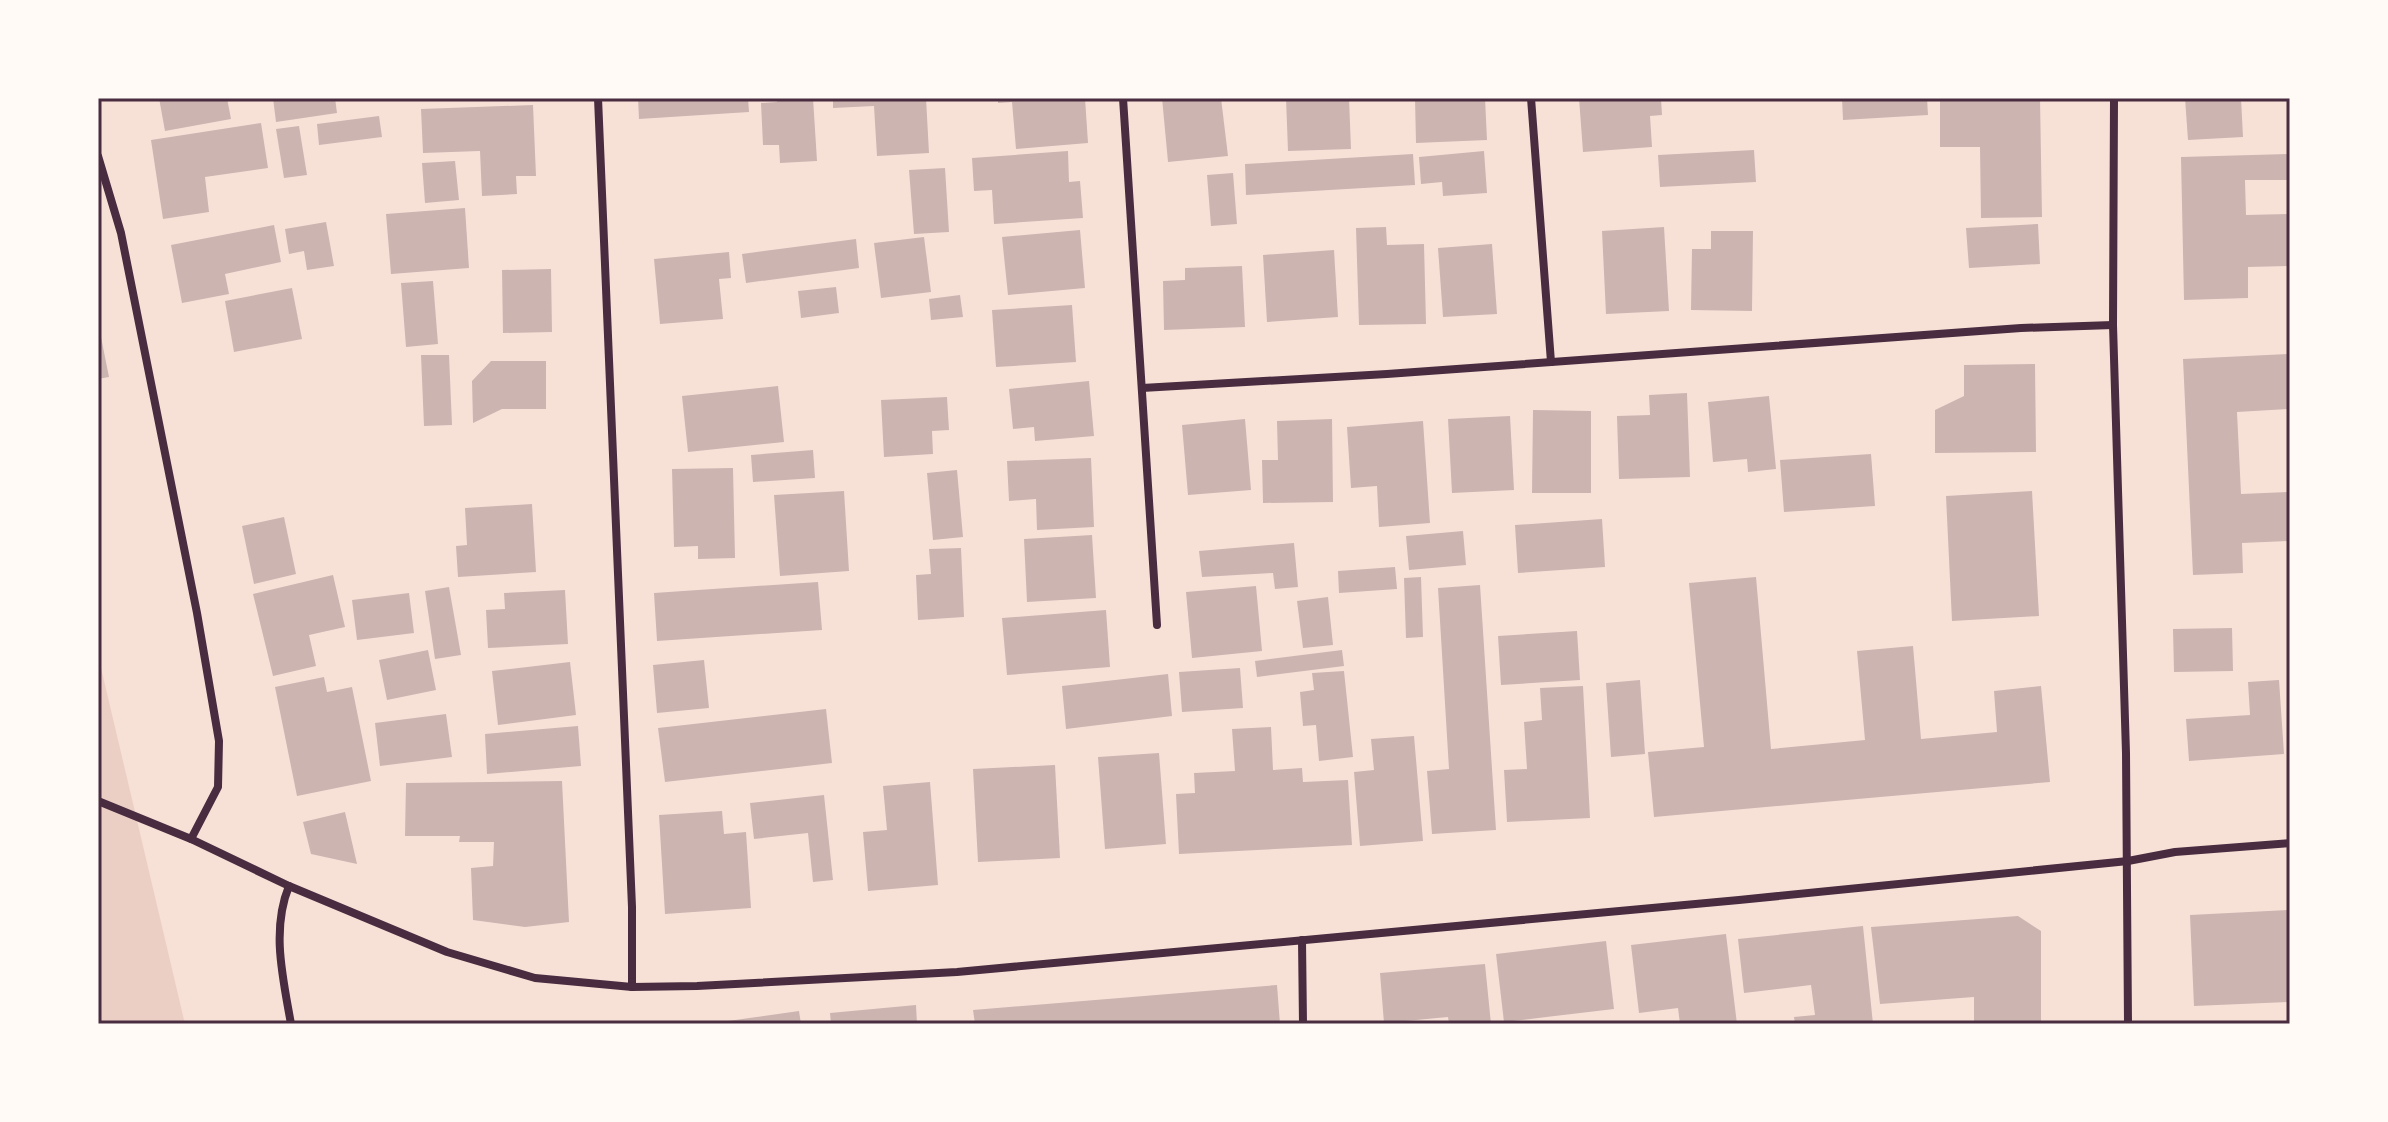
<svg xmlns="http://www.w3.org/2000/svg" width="2388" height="1122" viewBox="0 0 2388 1122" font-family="Roboto,sans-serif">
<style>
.green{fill:#ebcfc5}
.building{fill:#ccb4b1}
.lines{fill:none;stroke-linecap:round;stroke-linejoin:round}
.minor{stroke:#4a2c40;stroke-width:8}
.neatline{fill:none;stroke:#4a2c40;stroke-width:3}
</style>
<rect width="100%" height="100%" fill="#f7e1d7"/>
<polygon class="green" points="98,655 185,1024 98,1024"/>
<g class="building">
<polygon points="159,98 227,98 231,119 165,131"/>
<polygon points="273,98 335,98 337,113 276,122"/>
<polygon points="638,98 748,98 749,112 639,119"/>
<polygon points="776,98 813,98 817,161 780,163 779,145 763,145 761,103 777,102"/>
<polygon points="833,98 926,98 929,153 877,156 874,106 833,108"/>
<polygon points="998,98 1085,98 1088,143 1016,149 1012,102 998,103"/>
<polygon points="1162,98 1221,98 1228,156 1168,162"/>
<polygon points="1286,98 1349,98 1351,149 1288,151"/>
<polygon points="1415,98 1485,98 1487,140 1416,143"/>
<polygon points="1579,98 1661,98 1662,115 1650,116 1652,147 1583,152"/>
<polygon points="1842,98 1927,98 1928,115 1843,120"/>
<polygon points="1940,98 2040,98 2042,217 1981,218 1980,147 1940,147"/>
<polygon points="2185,98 2241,98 2243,137 2188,140"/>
<polygon points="533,105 536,176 516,176 517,194 482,196 480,151 423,153 421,109"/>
<polygon points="379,116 382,137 319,145 317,124"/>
<polygon points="261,123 268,168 205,177 209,212 163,219 151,140"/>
<polygon points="299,126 307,175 284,178 276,129"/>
<polygon points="1754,150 1756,182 1660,187 1658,155"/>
<polygon points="1068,151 1069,182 1080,181 1083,218 994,224 992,190 974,191 972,158"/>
<polygon points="1484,151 1487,193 1443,196 1442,182 1421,184 1419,157"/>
<polygon points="1413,154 1415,185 1246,195 1245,164"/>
<polygon points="2290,154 2290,180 2245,180 2246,215 2290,214 2290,266 2248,267 2248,298 2184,300 2181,157"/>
<polygon points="455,161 459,200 425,203 422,163"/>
<polygon points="945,168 949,232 914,234 909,170"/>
<polygon points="1233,173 1237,224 1211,226 1207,175"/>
<polygon points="465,208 469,268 391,274 386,214"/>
<polygon points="326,222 334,266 307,270 304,251 289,254 285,229"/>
<polygon points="2038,224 2040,264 1969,268 1966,228"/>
<polygon points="274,225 281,262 225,274 229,294 182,303 171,245"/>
<polygon points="1386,227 1387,245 1424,244 1426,324 1359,325 1356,228"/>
<polygon points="1664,227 1669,311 1606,314 1602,231"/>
<polygon points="1080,230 1085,288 1008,295 1002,237"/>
<polygon points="1711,231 1753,231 1752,311 1691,310 1692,249 1711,249"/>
<polygon points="924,237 931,292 881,298 874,243"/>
<polygon points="856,239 859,268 746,283 742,254"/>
<polygon points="1492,244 1497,314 1443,317 1438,248"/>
<polygon points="1334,250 1338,317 1267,322 1263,255"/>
<polygon points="729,252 731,278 719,279 723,319 660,324 654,259"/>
<polygon points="1242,266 1245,327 1164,330 1163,281 1185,280 1185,268"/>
<polygon points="551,269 552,332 503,333 502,270"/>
<polygon points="433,281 438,344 406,347 401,283"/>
<polygon points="836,287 839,313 801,318 798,291"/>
<polygon points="292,288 302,339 234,352 225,301"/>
<polygon points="960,295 963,317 931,320 929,299"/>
<polygon points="1072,305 1076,362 996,367 992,310"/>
<polygon points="99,327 109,377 98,379 98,328"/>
<polygon points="2290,354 2290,409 2237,412 2241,494 2290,492 2290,541 2242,543 2243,573 2193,575 2183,359"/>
<polygon points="421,355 449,355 452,425 424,426"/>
<polygon points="491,361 546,361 546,409 502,409 473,423 472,381"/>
<polygon points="2035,364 2036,452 1935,453 1935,410 1964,396 1964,365"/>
<polygon points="1089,381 1094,436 1035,441 1034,427 1013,429 1009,389"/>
<polygon points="778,386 784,442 688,452 682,396"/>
<polygon points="1687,393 1690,477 1619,479 1617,416 1650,415 1649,395"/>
<polygon points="1769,396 1776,469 1748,472 1747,459 1713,462 1708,402"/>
<polygon points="947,397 949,430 932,431 933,454 884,457 881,400"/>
<polygon points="1533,410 1591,411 1591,493 1532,493"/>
<polygon points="1510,416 1514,490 1452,493 1448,419"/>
<polygon points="1245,419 1251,490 1188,495 1182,425"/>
<polygon points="1332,419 1333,502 1263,503 1262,460 1278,460 1277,421"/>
<polygon points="1423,421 1430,523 1379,527 1377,486 1351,488 1347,427"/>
<polygon points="813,450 815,478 753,482 751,455"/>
<polygon points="1871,454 1875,506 1784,512 1780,460"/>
<polygon points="1091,458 1094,527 1037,530 1036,499 1009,501 1007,461"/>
<polygon points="733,468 735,558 698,559 698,546 674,547 672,469"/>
<polygon points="957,470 963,537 933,540 927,473"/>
<polygon points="844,491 849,571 780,576 774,495"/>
<polygon points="2032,491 2039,616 1952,621 1946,496"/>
<polygon points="532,504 536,572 458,577 456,546 467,545 465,508"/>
<polygon points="284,517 296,574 254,584 242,526"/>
<polygon points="1602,519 1605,567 1518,573 1515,525"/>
<polygon points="1463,531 1466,565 1409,570 1406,536"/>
<polygon points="1092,535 1096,598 1027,602 1024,539"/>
<polygon points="1294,543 1298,587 1275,589 1273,573 1202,577 1199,551"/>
<polygon points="961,548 964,617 918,620 916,575 931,574 929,549"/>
<polygon points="1395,567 1397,589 1339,593 1338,571"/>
<polygon points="333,575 345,627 309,635 316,666 273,676 253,594"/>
<polygon points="1421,577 1423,637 1406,638 1404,578"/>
<polygon points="1756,577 1771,749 1865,740 1857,651 1913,646 1921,739 1997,732 1994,691 2041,686 2050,782 1654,817 1648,752 1704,747 1689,583"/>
<polygon points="818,582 822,630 657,641 654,593"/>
<polygon points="1480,585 1496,830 1432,834 1427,771 1449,769 1438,588"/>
<polygon points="1256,586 1262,651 1192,658 1186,592"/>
<polygon points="449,587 461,655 435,659 425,591"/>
<polygon points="565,590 568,644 488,648 486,610 505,609 504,593"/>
<polygon points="409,593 414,633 357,640 352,600"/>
<polygon points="1328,597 1333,645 1303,648 1297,601"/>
<polygon points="1106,610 1110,667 1007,675 1002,618"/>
<polygon points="2232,628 2233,671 2174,672 2173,629"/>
<polygon points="1577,631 1580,680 1501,685 1498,636"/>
<polygon points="428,650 436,690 387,700 379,660"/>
<polygon points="1342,650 1344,666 1257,677 1255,661"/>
<polygon points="704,660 709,708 657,713 653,665"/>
<polygon points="570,662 576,715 498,725 492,671"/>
<polygon points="1240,668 1243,708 1182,712 1179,672"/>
<polygon points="1344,671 1353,757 1319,761 1316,725 1303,726 1300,692 1314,690 1312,673"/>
<polygon points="1168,674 1172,716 1066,729 1062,686"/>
<polygon points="324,677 327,692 352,687 371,781 297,796 275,687"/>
<polygon points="1640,680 1645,754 1611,757 1606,683"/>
<polygon points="2279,680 2284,754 2189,761 2186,719 2250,715 2248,682"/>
<polygon points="1583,686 1590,818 1507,822 1504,770 1527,769 1524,722 1542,720 1540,688"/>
<polygon points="826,709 832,763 665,782 658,728"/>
<polygon points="446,714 452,757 380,766 375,723"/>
<polygon points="578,726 581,766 487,774 485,734"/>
<polygon points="1271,727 1273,770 1302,768 1303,782 1348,780 1352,845 1179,854 1176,794 1195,793 1194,773 1235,771 1232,729"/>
<polygon points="1414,736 1423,841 1360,846 1354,772 1374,770 1371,739"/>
<polygon points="1159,753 1166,844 1105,849 1098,757"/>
<polygon points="1055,765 1060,858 978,862 973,769"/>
<polygon points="562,781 569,922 525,927 473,920 471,868 493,866 494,842 459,842 460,836 405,836 406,783"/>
<polygon points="930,782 938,885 868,891 863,832 887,830 883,786"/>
<polygon points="824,795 833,880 813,882 808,833 754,839 750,803"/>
<polygon points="722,811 724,834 746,832 751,908 665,914 659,815"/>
<polygon points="345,812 357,864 311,854 303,822"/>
<polygon points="2290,910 2290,1002 2194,1006 2190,915"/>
<polygon points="2018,916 2041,931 2041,1024 1974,1024 1974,997 1880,1004 1871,927"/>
<polygon points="1863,926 1873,1024 1795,1024 1794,1017 1815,1015 1811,985 1744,993 1738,939"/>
<polygon points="1726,934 1737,1024 1680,1024 1678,1008 1639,1013 1631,945"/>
<polygon points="1606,941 1614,1009 1504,1022 1496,954"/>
<polygon points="1485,964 1491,1024 1449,1024 1448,1017 1384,1023 1380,973"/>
<polygon points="1277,985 1280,1024 975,1024 973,1010"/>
<polygon points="916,1005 917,1024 831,1024 830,1013"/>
<polygon points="799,1011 801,1024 721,1024 721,1022"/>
</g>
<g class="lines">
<g class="minor">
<polyline points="598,98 632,907 632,987"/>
<polyline points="1123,98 1157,625"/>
<polyline points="1531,98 1551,362"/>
<polyline points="2114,98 2113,325 2126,753 2128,1024"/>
<polyline points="98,156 121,233 197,613 219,741 218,787 191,839"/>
<polyline points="1142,388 1387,374 2021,328 2113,325"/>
<polyline points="98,801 191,839 289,886 447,952 535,978 632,987 697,986 957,972 1739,900 2128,861 2175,852 2290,843"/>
<path d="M289,886C271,930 283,978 291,1024"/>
<polyline points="1302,940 1303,1024"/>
</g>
</g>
<rect width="2388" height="1122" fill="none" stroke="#fffaf5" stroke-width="200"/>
<rect x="100" y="100" width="2188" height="922" class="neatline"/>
</svg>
